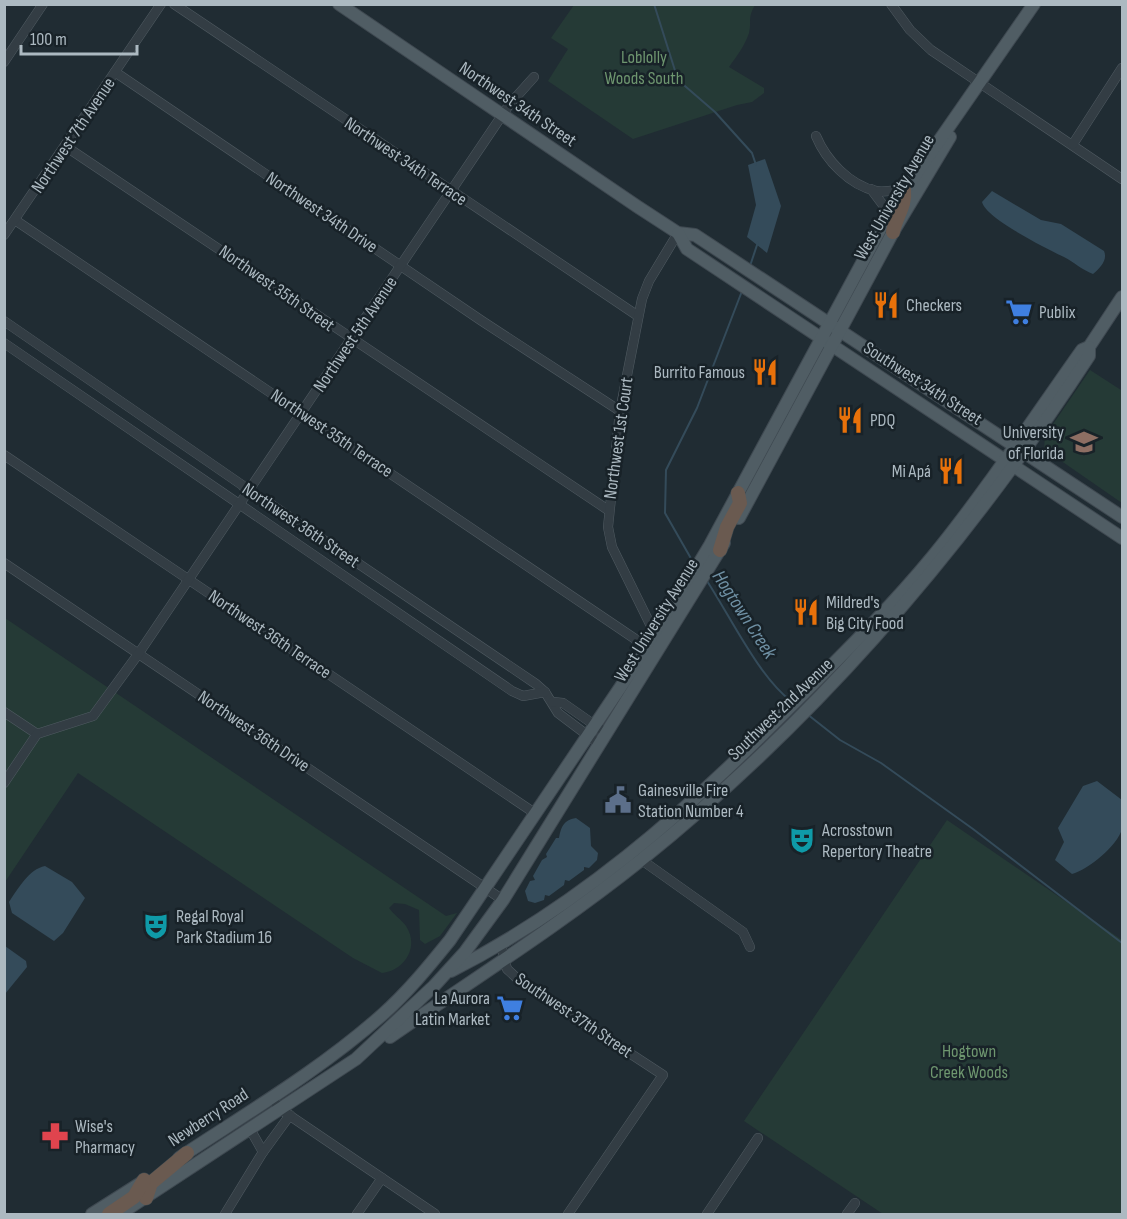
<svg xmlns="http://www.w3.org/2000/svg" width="1127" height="1219" viewBox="0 0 1127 1219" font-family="'Sofia Sans Condensed',sans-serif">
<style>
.green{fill:#253a36}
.water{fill:#344b5a}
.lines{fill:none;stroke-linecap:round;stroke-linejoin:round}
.stream{stroke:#344b5a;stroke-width:2}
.minor-casing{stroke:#505b62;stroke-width:10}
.major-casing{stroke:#3f4951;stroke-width:14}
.highway-casing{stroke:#3d484e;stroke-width:15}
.minor{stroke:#333d44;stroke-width:9}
.major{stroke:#505d64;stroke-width:12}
.highway{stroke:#6a5a50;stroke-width:14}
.labels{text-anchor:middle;stroke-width:5;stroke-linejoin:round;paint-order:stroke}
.park-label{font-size:18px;fill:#6e966f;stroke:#182228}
.street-label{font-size:18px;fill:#acb9c1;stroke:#182228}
.poi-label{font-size:18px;fill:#acb9c1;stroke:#182228;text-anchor:start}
.water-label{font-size:20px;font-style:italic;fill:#6f90a4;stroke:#182228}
</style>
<rect width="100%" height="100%" fill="#202c33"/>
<g class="green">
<path d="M574,5H755C747,19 752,21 749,33C745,45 737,56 729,67L764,88V93L752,102L737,105L633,139L548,81L568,49L551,38Z"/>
<polygon points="1090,370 1121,390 1122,389 1122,503 1044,449 1045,436"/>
<path d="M5,618L446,916L457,913L440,936L425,944L420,940L419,910L405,904L394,903L389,908C394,915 402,920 406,926C420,947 404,971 382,973L353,958L78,773L5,882Z"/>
<polygon points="947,820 1122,940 1122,1214 883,1214 744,1121"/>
</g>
<g class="water">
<polygon points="765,159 781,206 767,253 747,237 756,205 748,165"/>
<path d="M992,191L1041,220L1061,224L1104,251C1108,260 1100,268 1093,274C1082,270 1074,262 1064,257C1048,249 986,219 982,202Z"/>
<path d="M1097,781L1122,800C1123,808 1125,821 1122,829C1118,845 1088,870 1072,874L1055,860L1064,842L1058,828L1083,786Z"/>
<path d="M576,818L590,828L591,846L598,853L597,860L589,868L584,867V870L569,881L565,880L564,885L549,896L545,895L544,900L535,903L528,901L525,891L530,881L535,880L533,876L542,860L547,857L546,854L556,838H559C561,828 563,820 576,818Z"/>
<path d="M45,866L72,882L85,898L63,933L54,941L12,913L9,902C18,889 29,869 45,866Z"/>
<polygon points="5,946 26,961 27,967 5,994"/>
</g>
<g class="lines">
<g class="stream">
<polyline points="654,4 678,80 715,112 752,153 756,165"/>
<polyline points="750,266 758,242"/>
<polyline points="693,562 665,513 666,470 697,408 742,291"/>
<path d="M707,581C730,616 759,677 791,701"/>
<polyline points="807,714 840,740 881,763 973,829 1122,943"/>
</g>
<defs>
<g id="minor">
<polyline points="174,4 638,316"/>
<polyline points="891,4 910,30 931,50 1122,179"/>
<polyline points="4,62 43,4"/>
<polyline points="115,72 482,321 620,411"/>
<path d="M816,136C826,160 849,185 876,191C885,193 895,189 904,190"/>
<polyline points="1073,144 1122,68"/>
<polyline points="65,146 608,510"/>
<polyline points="871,189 889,213"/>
<polyline points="15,220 647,647"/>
<polyline points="4,235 161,4"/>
<polyline points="4,321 242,485 248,492 266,501 536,684 545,692 558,713 599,744"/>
<polyline points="4,343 512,691 523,696 545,692"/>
<polyline points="4,455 536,814"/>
<polyline points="4,563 503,900"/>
<polyline points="664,633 650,624 612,547 608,527 620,411 642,299 649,281 678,233"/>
<polyline points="553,702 563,703 606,733"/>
<polyline points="4,712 37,734 93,716 139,653 509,105 534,77"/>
<polyline points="4,783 37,734"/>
<polyline points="636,856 743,932 750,947"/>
<polyline points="501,945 507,969 521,982 663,1075 568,1214"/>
<polyline points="271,1097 280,1109 435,1214"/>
<polyline points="250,1129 263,1152"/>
<polyline points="225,1214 263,1152 290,1115"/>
<polyline points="357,1214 382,1178"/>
<polyline points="707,1214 758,1138"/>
<polyline points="847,1214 855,1203"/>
</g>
<g id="major">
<polyline points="339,4 638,207 678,233 695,235 1122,517"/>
<polyline points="678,233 687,249 1122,538"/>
<polyline points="739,518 893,232 950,137"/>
<path d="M451,971C577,907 684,814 783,714C834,663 887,612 933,556C986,491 1033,419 1082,350L1089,347L1122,297"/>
<path d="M390,1037C474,979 561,924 641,860C818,718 965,546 1089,356V347"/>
<path d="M179,1158C247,1113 320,1070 382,1015C407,993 429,966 450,940L659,630L710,545L889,213L1034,4"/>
<polyline points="123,1212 356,1059 434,986 465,952 503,900 724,543"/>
<polyline points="92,1214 144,1181"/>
</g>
<g id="highway">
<path d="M893,232C896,216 906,206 904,190"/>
<polyline points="720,550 727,527 740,503 738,493"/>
<polyline points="146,1198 151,1183 187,1153"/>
<polyline points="109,1214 134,1197 144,1180"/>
</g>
</defs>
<use href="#minor" class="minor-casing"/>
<use href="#major" class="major-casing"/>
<use href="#highway" class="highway-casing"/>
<use href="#minor" class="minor"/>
<use href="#major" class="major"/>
<use href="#highway" class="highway"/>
</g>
<defs>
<symbol id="restaurant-bare" viewBox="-9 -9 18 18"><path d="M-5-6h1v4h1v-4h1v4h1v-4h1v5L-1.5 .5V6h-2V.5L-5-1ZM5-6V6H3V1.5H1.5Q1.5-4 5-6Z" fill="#e8710a" stroke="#182228" stroke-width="2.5" paint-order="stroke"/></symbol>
<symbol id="supermarket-bare" viewBox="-9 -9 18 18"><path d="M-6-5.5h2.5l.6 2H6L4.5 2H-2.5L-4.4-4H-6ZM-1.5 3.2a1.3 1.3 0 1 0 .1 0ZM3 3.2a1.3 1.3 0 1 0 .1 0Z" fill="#3f7fe0" stroke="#182228" stroke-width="2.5" paint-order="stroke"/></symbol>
<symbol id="university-bare" viewBox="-9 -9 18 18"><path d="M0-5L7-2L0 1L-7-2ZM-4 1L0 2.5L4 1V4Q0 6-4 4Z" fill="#8d6e63" stroke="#182228" stroke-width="2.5" paint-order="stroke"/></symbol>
<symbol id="civic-bare" viewBox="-9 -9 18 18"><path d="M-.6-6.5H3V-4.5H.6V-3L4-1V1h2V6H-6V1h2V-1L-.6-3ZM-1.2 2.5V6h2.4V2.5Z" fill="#5c6f8a" stroke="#182228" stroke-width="2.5" paint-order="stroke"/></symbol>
<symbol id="theatre-bare" viewBox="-9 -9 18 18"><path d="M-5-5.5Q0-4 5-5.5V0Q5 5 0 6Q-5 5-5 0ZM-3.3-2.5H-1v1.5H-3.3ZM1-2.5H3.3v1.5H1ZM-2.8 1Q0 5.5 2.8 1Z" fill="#0f9aa8" stroke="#182228" stroke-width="2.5" paint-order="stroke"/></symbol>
<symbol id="pharmacy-bare" viewBox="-9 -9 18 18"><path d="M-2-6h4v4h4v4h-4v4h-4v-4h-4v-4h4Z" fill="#e0444e" stroke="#182228" stroke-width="2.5" paint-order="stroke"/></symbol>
</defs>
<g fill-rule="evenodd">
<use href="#restaurant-bare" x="867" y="286" width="38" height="38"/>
<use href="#supermarket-bare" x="1000" y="293" width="38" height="38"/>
<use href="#restaurant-bare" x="746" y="353" width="38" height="38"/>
<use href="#restaurant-bare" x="831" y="401" width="38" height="38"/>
<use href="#university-bare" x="1065" y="423" width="38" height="38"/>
<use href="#restaurant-bare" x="932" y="452" width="38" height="38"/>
<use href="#restaurant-bare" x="787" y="593" width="38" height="38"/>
<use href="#civic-bare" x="599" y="781" width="38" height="38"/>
<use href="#theatre-bare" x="783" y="821" width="38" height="38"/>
<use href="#theatre-bare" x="137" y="907" width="38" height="38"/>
<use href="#supermarket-bare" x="491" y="989" width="38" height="38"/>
<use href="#pharmacy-bare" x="36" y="1117" width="38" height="38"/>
</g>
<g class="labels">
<g class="park-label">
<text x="644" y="63">Loblolly<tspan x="644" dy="21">Woods South</tspan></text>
<text x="969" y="1057">Hogtown<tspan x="969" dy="21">Creek Woods</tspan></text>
</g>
<g class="street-label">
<text transform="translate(518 104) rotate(34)" y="6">Northwest 34th Street</text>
<text transform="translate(73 135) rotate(-56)" y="6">Northwest 7th Avenue</text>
<text transform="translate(406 161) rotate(34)" y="6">Northwest 34th Terrace</text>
<text transform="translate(894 197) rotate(-60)" y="6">West University Avenue</text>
<text transform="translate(322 212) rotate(34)" y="6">Northwest 34th Drive</text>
<text transform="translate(277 288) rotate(35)" y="6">Northwest 35th Street</text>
<text transform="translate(355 334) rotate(-56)" y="6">Northwest 5th Avenue</text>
<text transform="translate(923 383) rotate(33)" y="6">Southwest 34th Street</text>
<text transform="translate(332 433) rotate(34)" y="6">Northwest 35th Terrace</text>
<text transform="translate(618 438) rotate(-82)" y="6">Northwest 1st Court</text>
<text transform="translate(301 525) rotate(34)" y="6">Northwest 36th Street</text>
<text transform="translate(656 620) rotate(-58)" y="6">West University Avenue</text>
<text transform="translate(270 634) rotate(34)" y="6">Northwest 36th Terrace</text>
<text transform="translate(780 709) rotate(-44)" y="6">Southwest 2nd Avenue</text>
<text transform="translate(254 731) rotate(34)" y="6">Northwest 36th Drive</text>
<text transform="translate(574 1015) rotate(34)" y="6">Southwest 37th Street</text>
<text transform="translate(208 1117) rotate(-33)" y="6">Newberry Road</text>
</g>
<g class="poi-label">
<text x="906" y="311">Checkers</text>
<text x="1039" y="318">Publix</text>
<text x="745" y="378" text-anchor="end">Burrito Famous</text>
<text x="870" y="426">PDQ</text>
<text x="1064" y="438" text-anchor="end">University<tspan x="1064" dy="21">of Florida</tspan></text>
<text x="931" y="477" text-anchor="end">Mi Apá</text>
<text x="826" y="608">Mildred's<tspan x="826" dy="21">Big City Food</tspan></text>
<text x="638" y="796">Gainesville Fire<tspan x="638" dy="21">Station Number 4</tspan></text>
<text x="822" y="836">Acrosstown<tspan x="822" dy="21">Repertory Theatre</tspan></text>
<text x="176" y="922">Regal Royal<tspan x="176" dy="21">Park Stadium 16</tspan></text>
<text x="490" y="1004" text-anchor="end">La Aurora<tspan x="490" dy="21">Latin Market</tspan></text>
<text x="75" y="1132">Wise's<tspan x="75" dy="21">Pharmacy</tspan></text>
</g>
<g class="water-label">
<text transform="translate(745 614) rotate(57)" y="7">Hogtown Creek</text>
</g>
</g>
<rect width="1127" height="1219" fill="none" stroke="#acb9c1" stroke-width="12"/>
<path d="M21 45v9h116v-9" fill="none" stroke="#acb9c1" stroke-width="3"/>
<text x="30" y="45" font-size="18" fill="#acb9c1" stroke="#182228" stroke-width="4.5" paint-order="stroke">100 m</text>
</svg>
